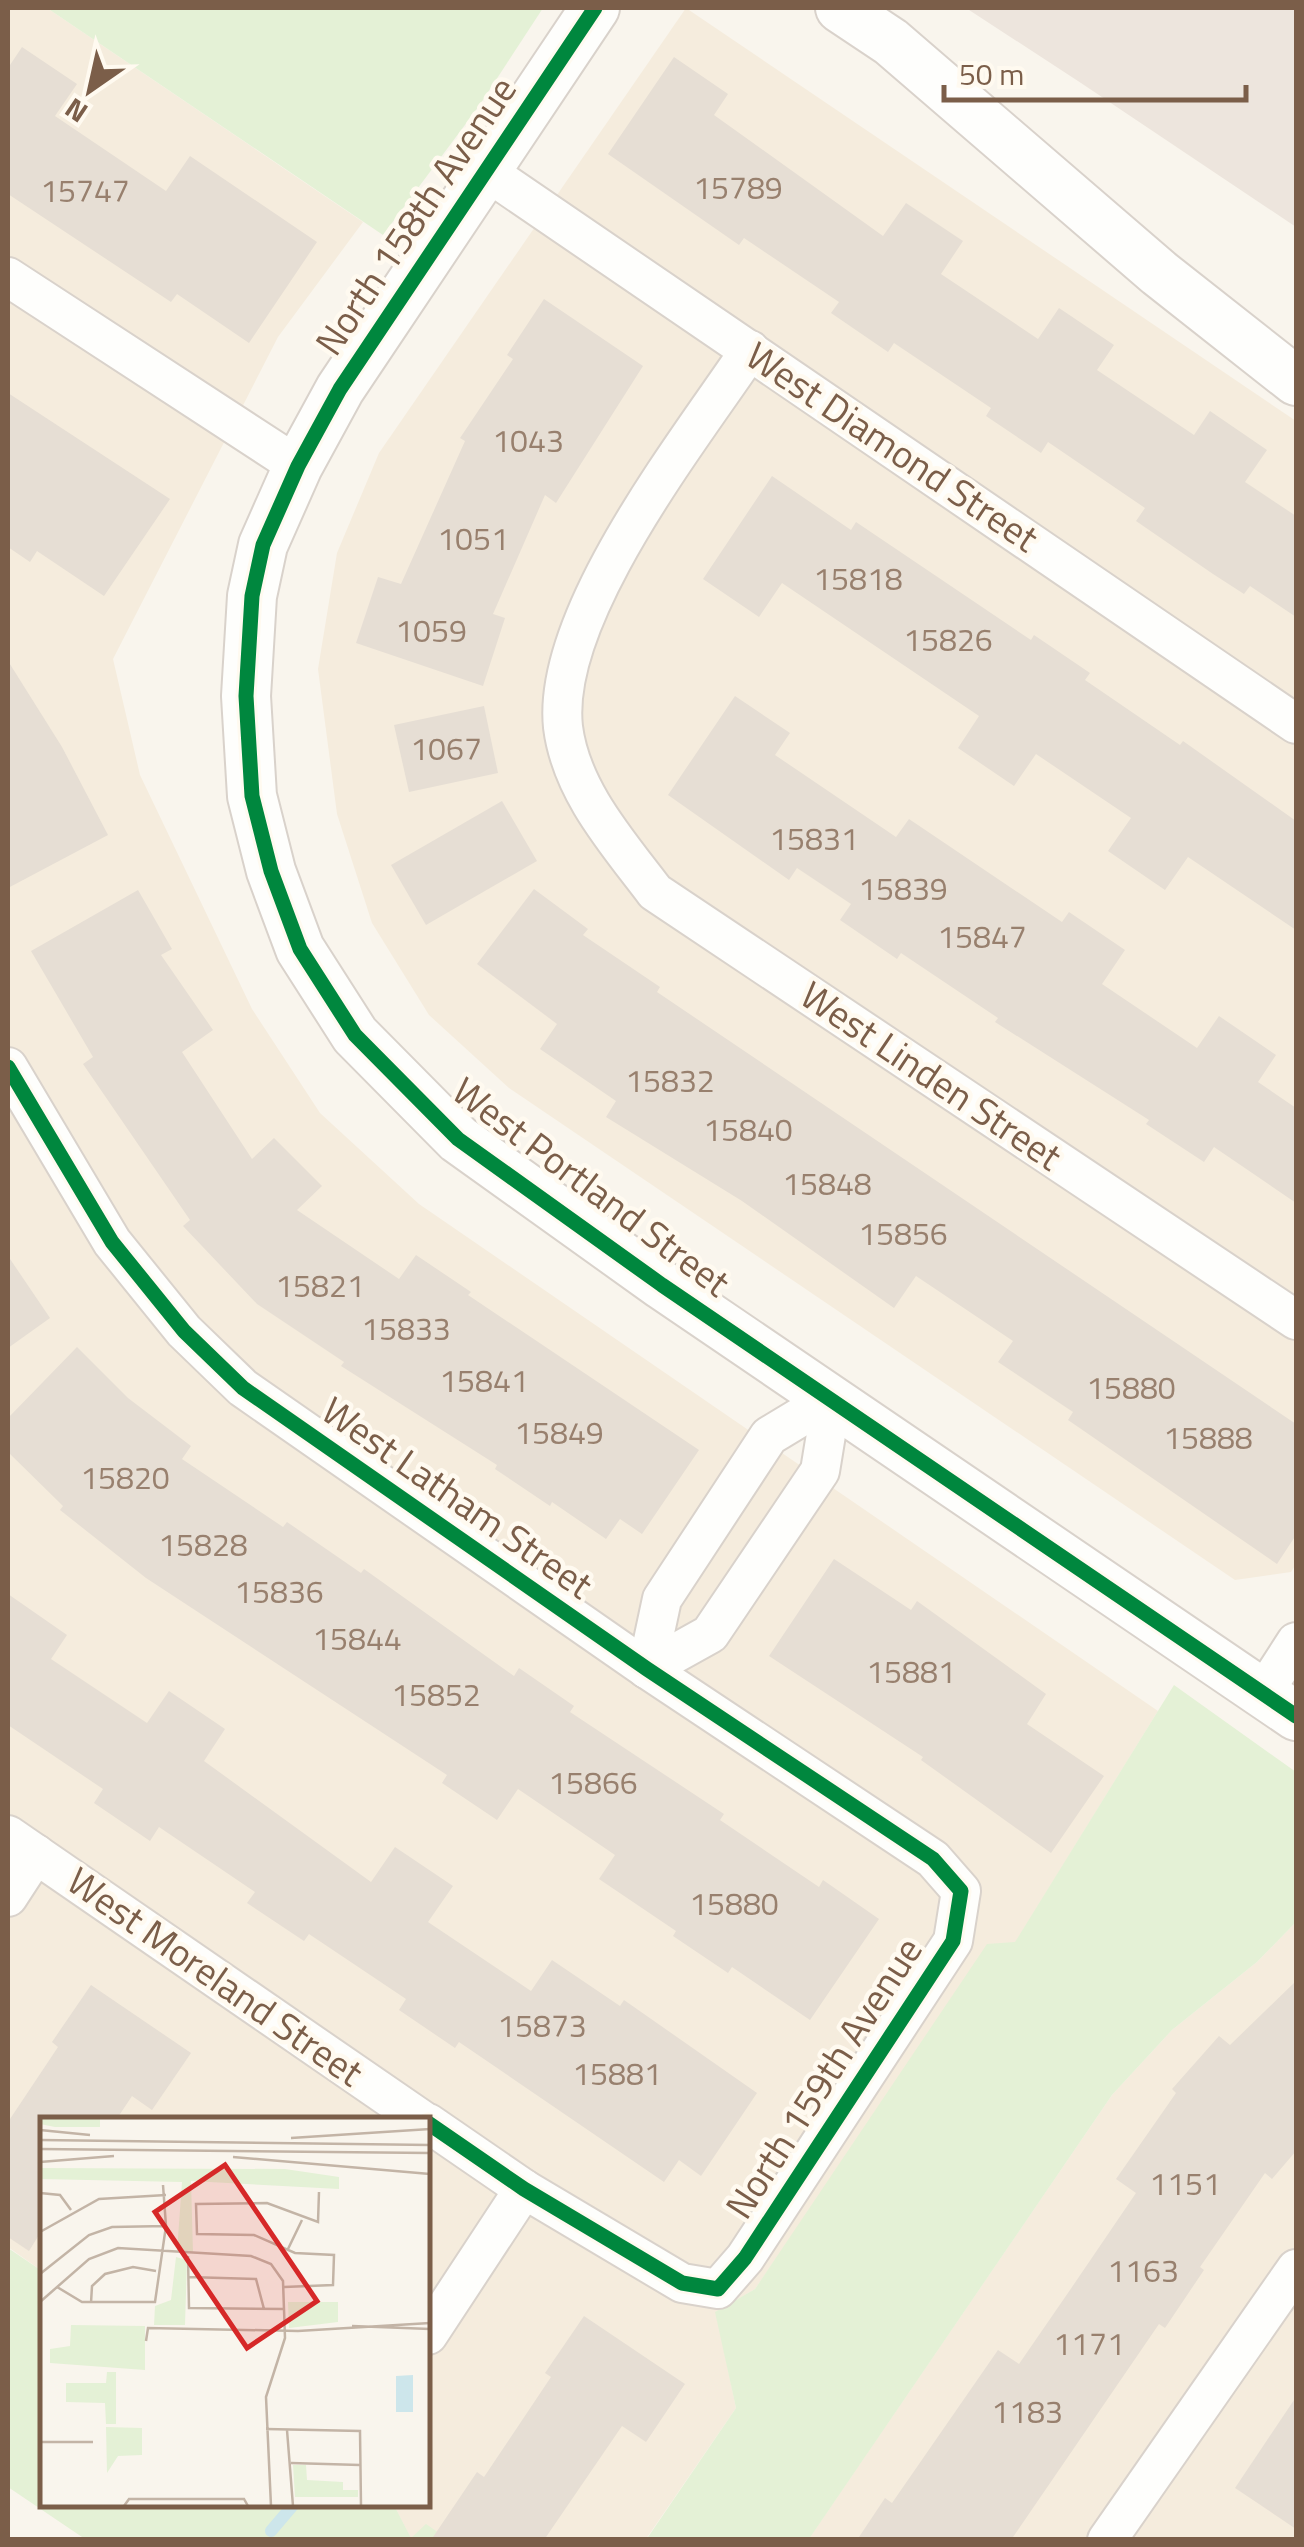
<svg xmlns="http://www.w3.org/2000/svg" width="1304" height="2547" viewBox="0 0 1304 2547" font-family="'Titillium Web',sans-serif">
<style>
.residential{fill:#f5ecdd}
.industrial{fill:#ede5dd}
.green{fill:#e4f1d6}
.lines{fill:none;stroke-linecap:round;stroke-linejoin:round}
.stream{stroke:#cde6eb;stroke-width:12}
.building{fill:#e6ded4}
.minor-casing{stroke:#d9d2cb;stroke-width:42}
.tertiary-casing{stroke:#d9d2cb;stroke-width:52}
.minor{stroke:#fefefc;stroke-width:38}
.tertiary{stroke:#fefefc;stroke-width:48}
.cycleway-casing{stroke:#fffaf0;stroke-width:21}
.cycleway{stroke:#00873e;stroke-width:15}
.labels{text-anchor:middle;stroke-width:9;stroke-linejoin:round;paint-order:stroke}
.number-label{font-size:32px;fill:#98806e}
.street-label{font-size:38px;fill:#7b5e49;stroke:#fffaf0}
.inset-road{fill:none;stroke:#c3b4a6;stroke-width:2.5}
.view{fill:#d62828;fill-opacity:0.15;stroke:#d62828;stroke-width:5}
.inset-edge{fill:none;stroke:#7b5e49;stroke-width:5}
</style>
<rect width="100%" height="100%" fill="#f9f5ed"/>
<g class="residential">
<polygon points="8,8 47,8 363,222 278,337 113,659 140,775 252,1009 320,1113 419,1204 1158,1711 1015,1943 860,2137 755,2289 716,2312 736,2408 646,2539 448,2539 426,2525 411,2539 394,2505 428,2504 428,2120 42,2120 42,2271 8,2247"/>
<polygon points="686,8 1296,421 1296,1564 1291,1572 1235,1580 509,1088 429,1015 372,923 337,814 318,669 337,553 379,453"/>
<polygon points="1296,1922 1296,2539 808,2540 1112,2095 1172,2030 1257,1962"/>
</g>
<polygon class="industrial" points="966,8 1296,8 1296,227 1081,83"/>
<g class="green">
<polygon points="47,8 543,8 479,106 383,235"/>
<polygon points="1174,1685 1296,1772 1296,1922 1257,1962 1172,2030 1112,2095 809,2539 646,2540 736,2408 715,2312 755,2289 987,1944 1015,1942"/>
<polygon points="8,2248 42,2271 42,2504 394,2505 411,2538 426,2524 448,2539 85,2539 8,2487"/>
</g>
<g class="lines">
<polyline class="stream" points="271,2531 294,2504"/>
</g>
<g class="building">
<polygon points="22,47 77,84 55,116 166,191 190,156 317,242 249,343 177,294 171,302 8,194 8,68"/>
<polygon points="674,57 728,94 714,115 883,236 906,203 963,241 941,274 1038,339 1059,308 1114,345 1097,370 1194,435 1210,411 1267,450 1245,482 1296,516 1296,617 1250,586 1244,594 1213,574 1136,521 1145,508 1048,442 1041,453 986,416 991,408 894,343 888,352 831,313 839,302 744,238 739,245 608,154"/>
<polygon points="544,299 643,366 556,503 545,495 493,614 505,618 483,686 356,643 378,577 401,584 465,441 460,438 513,359 507,355"/>
<polygon points="8,393 170,499 104,596 37,551 30,562 8,547"/>
<polygon points="772,476 851,530 856,522 1031,640 1034,635 1090,673 1085,680 1180,745 1183,741 1296,821 1296,930 1188,857 1165,890 1108,851 1131,818 1036,754 1014,786 958,748 979,716 782,583 759,617 703,579"/>
<polygon points="8,661 62,747 108,835 8,888"/>
<polygon points="735,696 790,733 775,755 896,837 909,819 1062,922 1069,912 1125,950 1102,984 1197,1048 1219,1016 1276,1055 1258,1082 1296,1108 1296,1203 1214,1147 1204,1162 1146,1124 1149,1120 995,1022 998,1018 901,953 897,959 840,920 851,904 797,868 789,880 668,795"/>
<polygon points="484,706 498,773 409,792 394,725"/>
<polygon points="502,801 537,861 426,925 391,865"/>
<polygon points="534,889 588,929 583,935 660,987 657,992 1296,1424 1296,1535 1277,1564 1068,1420 1073,1412 998,1362 1013,1341 916,1276 894,1308 742,1201 606,1117 616,1101 540,1049 557,1024 477,964"/>
<polygon points="138,890 172,949 161,955 213,1030 182,1052 252,1159 274,1138 322,1186 297,1210 399,1279 416,1255 471,1292 468,1295 699,1450 642,1534 620,1519 606,1539 552,1502 550,1506 495,1469 497,1465 341,1366 344,1362 257,1304 183,1226 190,1220 83,1064 93,1057 31,951"/>
<polygon points="8,1256 50,1318 8,1348"/>
<polygon points="77,1347 128,1398 191,1446 182,1459 283,1527 287,1522 361,1573 364,1569 514,1676 519,1668 574,1706 570,1712 724,1814 720,1820 819,1887 823,1880 879,1919 810,2020 732,1967 728,1973 673,1936 676,1931 599,1879 615,1855 518,1789 497,1820 442,1783 447,1775 146,1578 60,1510 63,1506 8,1452 8,1418"/>
<polygon points="834,1559 911,1610 917,1601 1046,1694 1027,1724 1104,1776 1051,1853 921,1760 923,1757 769,1656"/>
<polygon points="8,1594 67,1635 51,1659 147,1723 169,1691 225,1729 204,1761 371,1882 395,1847 453,1886 428,1922 531,1991 552,1960 620,2006 624,2000 757,2093 701,2176 679,2160 664,2182 459,2042 455,2048 399,2010 406,1999 309,1934 304,1941 247,1903 255,1892 159,1827 150,1841 94,1803 103,1789 8,1725"/>
<polygon points="1296,1981 1296,2151 1272,2179 1265,2173 1200,2267 1204,2270 1165,2328 1159,2324 1011,2540 857,2540 885,2498 892,2503 998,2350 1019,2364 1070,2290 1136,2193 1116,2179 1176,2093 1172,2089 1219,2036 1230,2045"/>
<polygon points="91,1985 191,2053 152,2110 132,2096 116,2120 42,2120 42,2230 29,2251 8,2237 8,2122 58,2047 52,2042"/>
<polygon points="584,2316 685,2384 646,2442 622,2426 544,2540 431,2540 477,2472 484,2477 551,2377 545,2373"/>
<polygon points="1296,2397 1296,2529 1235,2488"/>
</g>
<g class="lines">
<defs>
<g id="minor">
<polyline points="486,171 1296,724"/>
<polyline points="8,277 298,466"/>
<path d="M750,350C689,441 551,615 563,727C571,791 618,843 655,892L1296,1320"/>
<polyline points="8,1067 112,1242 184,1331 243,1388 647,1669 933,1859 961,1891 953,1941 745,2258 718,2289 682,2283 524,2189 428,2123"/>
<polyline points="647,1669 710,1634 820,1471 832,1398"/>
<polyline points="647,1669 662,1599 769,1436 832,1398"/>
<polyline points="1265,1690 1296,1642"/>
<polyline points="8,1835 422,2120"/>
<polyline points="8,1897 36,1854"/>
<polyline points="428,2335 524,2189"/>
<polyline points="1107,2540 1296,2269"/>
</g>
<g id="tertiary">
<polyline points="595,8 340,389 298,466 263,545 252,596 246,696 252,796 271,871 300,949 355,1035 458,1139 662,1285 1296,1716"/>
<polyline points="840,8 891,42 1159,273 1296,381"/>
</g>
</defs>
<use href="#minor" class="minor-casing"/>
<use href="#tertiary" class="tertiary-casing"/>
<use href="#minor" class="minor"/>
<use href="#tertiary" class="tertiary"/>
<defs>
<g id="cycleway">
<polyline points="595,8 340,389 298,466 263,545 252,596 246,696 252,796 271,871 300,949 355,1035 458,1139 662,1285 1296,1716"/>
<polyline points="8,1067 112,1242 184,1331 243,1388 647,1669 933,1859 961,1891 953,1941 745,2258 718,2289 682,2283 524,2189 428,2123"/>
</g>
</defs>
<use href="#cycleway" class="cycleway-casing"/>
<use href="#cycleway" class="cycleway"/>
</g>
<g class="labels">
<g class="number-label">
<text x="738" y="199">15789</text>
<text x="85" y="202">15747</text>
<text x="528" y="452">1043</text>
<text x="473" y="550">1051</text>
<text x="858" y="590">15818</text>
<text x="431" y="642">1059</text>
<text x="948" y="651">15826</text>
<text x="446" y="760">1067</text>
<text x="814" y="850">15831</text>
<text x="903" y="900">15839</text>
<text x="982" y="948">15847</text>
<text x="670" y="1092">15832</text>
<text x="748" y="1141">15840</text>
<text x="827" y="1195">15848</text>
<text x="903" y="1245">15856</text>
<text x="320" y="1297">15821</text>
<text x="406" y="1340">15833</text>
<text x="484" y="1392">15841</text>
<text x="1131" y="1399">15880</text>
<text x="559" y="1444">15849</text>
<text x="1208" y="1449">15888</text>
<text x="125" y="1489">15820</text>
<text x="203" y="1556">15828</text>
<text x="279" y="1603">15836</text>
<text x="357" y="1650">15844</text>
<text x="911" y="1683">15881</text>
<text x="436" y="1706">15852</text>
<text x="593" y="1794">15866</text>
<text x="734" y="1915">15880</text>
<text x="542" y="2037">15873</text>
<text x="617" y="2085">15881</text>
<text x="1185" y="2195">1151</text>
<text x="1143" y="2282">1163</text>
<text x="1089" y="2355">1171</text>
<text x="1027" y="2423">1183</text>
</g>
<g class="street-label">
<text transform="translate(416 216) rotate(-56)" y="13">North 158th Avenue</text>
<text transform="translate(892 447) rotate(34)" y="13">West Diamond Street</text>
<text transform="translate(931 1076) rotate(34)" y="13">West Linden Street</text>
<text transform="translate(591 1187) rotate(37)" y="13">West Portland Street</text>
<text transform="translate(457 1498) rotate(35)" y="13">West Latham Street</text>
<text transform="translate(215 1977) rotate(35)" y="13">West Moreland Street</text>
<text transform="translate(824 2078) rotate(-57)" y="13">North 159th Avenue</text>
</g>
</g>
<g transform="translate(40 2117)">
<rect width="390" height="390" fill="#f9f5ed"/>
<path d="M0,1H60V10H15L0,7ZM0,51L245,52L299,60V72L151,64L153,136L137,135L142,65L0,62ZM136,140L147,143L145,208H114L115,189L131,183ZM248,185H298V205L249,211ZM31,208L105,209V253L10,246V232L30,229ZM67,255H76V307H66L65,286L26,285V266H66ZM66,310L102,311V338L78,339L67,356ZM253,348H266L267,363L303,365V373H318V380H255Z" fill="#e4f1d6"/>
<path d="M373,258V295H356V259Z" fill="#cde6eb"/>
<path class="inset-road" d="M0,13L50,18M251,21L390,12M0,23L390,28M0,32L390,36M193,40L390,57M0,45L74,39M0,76L20,78L31,93M0,115L59,82L126,78M248,132L262,103M148,139L149,191L245,192M0,157L49,118L72,110L126,109M148,160L216,162L224,192M17,170L42,185H115L126,109L123,68M244,170L293,168L294,138L255,136L214,118L157,117L156,87L227,86L278,105L279,75M0,185L49,142L78,131L211,139L231,147L243,164L245,221L226,280L231,389M51,186L52,169L65,157L93,150L116,154M312,209L390,212M106,224L108,211L258,214L390,206M226,312L320,314L321,389M247,313L253,389M0,325H53M251,346L320,348M84,389L89,382H204L208,389"/>
<path class="view" d="M185,48L277,184L207,231L115,95Z"/>
<rect width="390" height="390" class="inset-edge"/>
</g>
<rect width="1304" height="2547" fill="none" stroke="#7b5e49" stroke-width="20"/>
<g transform="translate(90 90) rotate(214)" stroke="#fffaf0" stroke-width="8" paint-order="stroke">
<path d="M0-8L18 38L0 25L-18 38Z" fill="#7b5e49"/>
<text y="-15" font-size="28" font-weight="bold" text-anchor="middle" fill="#7b5e49">N</text>
</g>
<path d="M944 85v15h302v-15" fill="none" stroke="#7b5e49" stroke-width="5"/>
<text x="959" y="85" font-size="30" fill="#7b5e49" stroke="#fffaf0" stroke-width="8" paint-order="stroke">50 m</text>
</svg>
